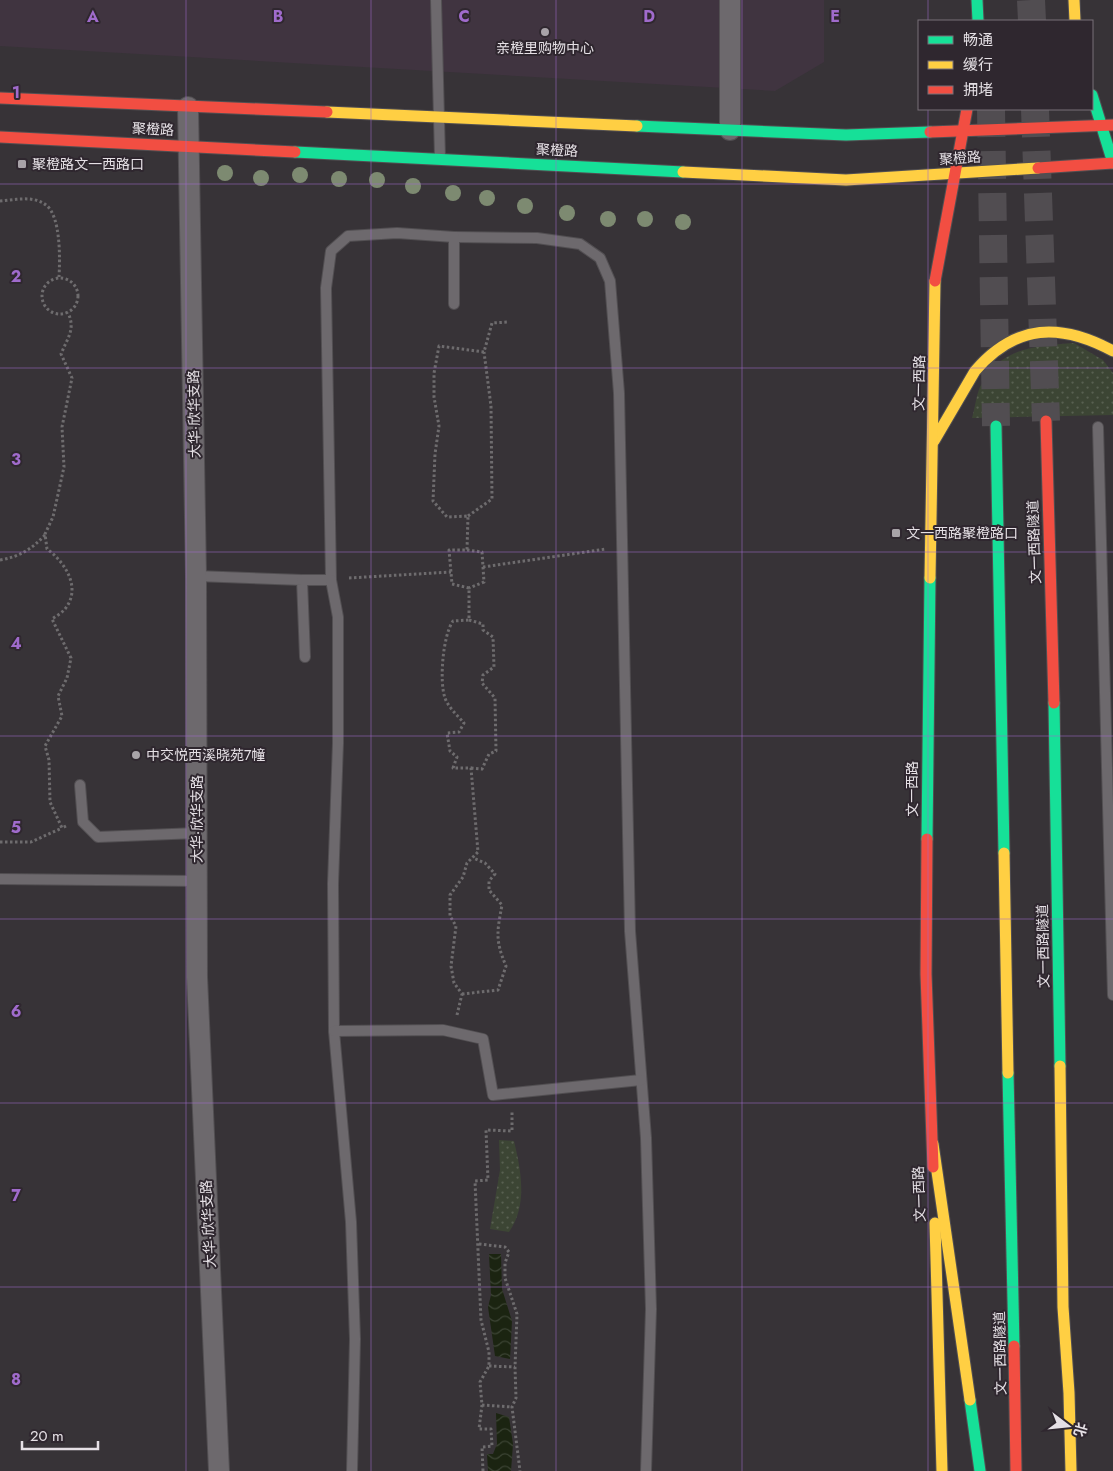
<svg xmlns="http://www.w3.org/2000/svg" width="1113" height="1471" viewBox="0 0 1113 1471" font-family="Jost,'Noto Sans SC',sans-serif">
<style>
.built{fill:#403440}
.grass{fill:url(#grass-dots)}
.water{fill:url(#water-waves)}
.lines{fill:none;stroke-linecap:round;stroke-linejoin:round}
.highway-tunnel{stroke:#514d51;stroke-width:28;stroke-dasharray:28 14;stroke-linecap:butt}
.lane-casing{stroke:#524f52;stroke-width:12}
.street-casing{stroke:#524f52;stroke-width:22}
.fast-casing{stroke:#524f52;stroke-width:13}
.slow-casing{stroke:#524f52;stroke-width:13}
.jam-casing{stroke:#524f52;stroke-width:13}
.path{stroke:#6e6c6e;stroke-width:3;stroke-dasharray:2.5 2.5;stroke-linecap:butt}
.lane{stroke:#6d696d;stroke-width:10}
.street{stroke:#6d696d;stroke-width:20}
.fast{stroke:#16e098;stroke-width:11}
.slow{stroke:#ffcf43;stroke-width:11}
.jam{stroke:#f24e42;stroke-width:11}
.tree{fill:#7d8a71}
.grid{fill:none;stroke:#a06bcc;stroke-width:1;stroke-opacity:0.55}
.poi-dot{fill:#a8a3a8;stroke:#2f272f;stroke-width:2}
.labels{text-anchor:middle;stroke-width:4;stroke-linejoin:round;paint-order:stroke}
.poi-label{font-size:14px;fill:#e5e0e5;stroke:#2f272f;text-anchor:start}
.street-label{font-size:14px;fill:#e5e0e5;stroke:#2f272f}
.grid-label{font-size:16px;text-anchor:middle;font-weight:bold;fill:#a06bcc;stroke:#2f272f;stroke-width:4;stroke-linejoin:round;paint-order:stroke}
</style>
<defs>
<pattern id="grass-dots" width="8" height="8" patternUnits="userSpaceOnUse" patternTransform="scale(1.25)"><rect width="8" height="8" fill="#3c4534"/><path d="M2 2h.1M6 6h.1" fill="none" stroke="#586051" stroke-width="1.8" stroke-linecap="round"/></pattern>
<pattern id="water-waves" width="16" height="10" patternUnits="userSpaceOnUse" patternTransform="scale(1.25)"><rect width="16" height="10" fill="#1b2411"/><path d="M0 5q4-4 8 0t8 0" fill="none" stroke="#3c4434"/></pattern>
</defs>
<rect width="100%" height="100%" fill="#373337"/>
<polygon class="built" points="0,0 824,0 824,62 775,91 0,46"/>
<g class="grass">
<path d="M1074,343L1103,360L1113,373V415L972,418C975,408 976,396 980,387C1000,347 1035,346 1074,343Z"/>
<path d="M499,1140L514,1141C521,1170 528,1205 509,1232L490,1229L500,1170Z"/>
</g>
<g class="water">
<polygon points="489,1254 501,1254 502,1289 512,1321 510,1359 495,1356 488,1307 491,1295"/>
<polygon points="496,1413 509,1417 513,1444 511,1471 488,1471 487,1454 493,1454 497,1444"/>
</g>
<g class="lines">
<g class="highway-tunnel">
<polyline points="1031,0 1032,21"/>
<polyline points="991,109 996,426"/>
<polyline points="1035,109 1046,421"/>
</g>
<defs>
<g id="lane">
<polyline points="436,0 440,158"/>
<polyline points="454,237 537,238 580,244 600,258 610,281 619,393 630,931 646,1138 651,1309 646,1471"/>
<polyline points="1098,427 1113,995"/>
<polyline points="196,576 302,580 305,657"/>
<polyline points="302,580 331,580 326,288 331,251 348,236 397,233 454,237 454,304"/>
<polyline points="331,580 338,617 338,743 333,884 334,1031 351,1222 355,1339 352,1471"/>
<polyline points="80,785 83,822 98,837 197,833"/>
<polyline points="0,879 197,881"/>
<polyline points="334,1031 443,1030 483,1039 493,1095 641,1080"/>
</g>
<g id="street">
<polyline points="730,0 730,130"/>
<polyline points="188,107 196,576 197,977 219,1471"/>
</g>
<g id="fast">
<polyline points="977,0 978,21"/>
<polyline points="1092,95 1113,163"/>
<polyline points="637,126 846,135 930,132"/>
<polyline points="295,152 683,172"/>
<polyline points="996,426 1004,853"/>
<polyline points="1054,703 1060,1066"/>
<polyline points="927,839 930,578"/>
<polyline points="1008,1073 1014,1346"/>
<polyline points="970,1400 980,1471"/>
</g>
<g id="slow">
<polyline points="1074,0 1075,21"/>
<polyline points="327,112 637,126"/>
<polyline points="683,172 846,180 1038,168"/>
<path d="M934,441L975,371C1016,323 1061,323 1113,351"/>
<polyline points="930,578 935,281"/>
<polyline points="1004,853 1008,1073"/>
<polyline points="1060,1066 1063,1307 1069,1393 1071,1471"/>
<polyline points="933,1144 970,1400"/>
<polyline points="935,1223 942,1471"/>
</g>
<g id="jam">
<polyline points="0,98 327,112"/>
<polyline points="930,132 1113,125"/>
<polyline points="0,137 295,152"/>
<polyline points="1038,168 1113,163"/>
<polyline points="935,281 967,109"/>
<polyline points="1046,421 1054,703"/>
<polyline points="927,839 926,974 933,1167"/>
<polyline points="1014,1346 1016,1471"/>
</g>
</defs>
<use href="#lane" class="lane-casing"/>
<use href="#street" class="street-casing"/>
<use href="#fast" class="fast-casing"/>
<use href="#slow" class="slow-casing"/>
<use href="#jam" class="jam-casing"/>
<g class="path">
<path d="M0,201C15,200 33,195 46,205C61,216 60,260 59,277"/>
<circle cx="60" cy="296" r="18"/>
<polyline points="468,516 492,499 491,406 484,352"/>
<polyline points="467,550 482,552 484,582 469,588"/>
<path d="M0,560C19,557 32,549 45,535"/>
<polyline points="483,567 606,549"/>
<polyline points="349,578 451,572"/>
<polyline points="469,620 483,624 483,630 493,637 494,667 483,675 482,683 495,698 496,751 489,754 482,769 471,768"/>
<path d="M66,826L62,828L50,802L49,760L45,746L62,716L58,696L67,678L71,658L52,619C56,616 62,613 65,609C82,588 65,562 47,549L45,534L53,517L64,467L62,427L72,378L61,354C67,339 76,329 68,313"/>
<polyline points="0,842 31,842 62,828"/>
<path d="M462,994L498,990L506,966C495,940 497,932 502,905L489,890V881L495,874L485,863L473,858"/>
<path d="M457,1015L462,994L454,983L451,966L456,926L450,916V895L463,877L467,863L478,852L471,768H453L457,757L450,751L447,733L459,732L464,723C458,716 448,707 445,698C439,681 443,635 453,621L469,620V588L452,584L449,550H467L468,516L447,517L433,501L435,454L439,426L434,397V373L439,346L484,352L492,323L508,322"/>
<polyline points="479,1244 505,1247 509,1252 505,1263 505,1278 517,1314 515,1367 516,1398 512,1407 520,1471"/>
<polyline points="489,1366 515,1367"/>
<polyline points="482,1405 512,1407"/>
<polyline points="483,1471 482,1447 492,1446 491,1429 479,1429 482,1405 480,1382 489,1366 489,1352 481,1320 475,1181 488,1180 486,1130 512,1131 512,1110"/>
</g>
<use href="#lane" class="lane"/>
<use href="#street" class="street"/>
<use href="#fast" class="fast"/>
<use href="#slow" class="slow"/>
<use href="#jam" class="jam"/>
</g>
<g class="tree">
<circle cx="225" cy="173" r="8"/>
<circle cx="300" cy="175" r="8"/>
<circle cx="261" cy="178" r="8"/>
<circle cx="339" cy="179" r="8"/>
<circle cx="377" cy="180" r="8"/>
<circle cx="413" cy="186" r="8"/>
<circle cx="453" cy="193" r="8"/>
<circle cx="487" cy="198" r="8"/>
<circle cx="525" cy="206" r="8"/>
<circle cx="567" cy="213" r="8"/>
<circle cx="608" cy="219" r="8"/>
<circle cx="645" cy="219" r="8"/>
<circle cx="683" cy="222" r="8"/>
</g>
<path class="grid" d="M186,0V1471M371,0V1471M556,0V1471M742,0V1471M928,0V21M928,109V1471M0,184H1113M0,368H1113M0,552H1113M0,736H1113M0,919H1113M0,1103H1113M0,1287H1113"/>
<g class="poi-dot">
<circle cx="545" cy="32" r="5"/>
<rect x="17" y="159" width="10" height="10" rx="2.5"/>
<rect x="891" y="528" width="10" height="10" rx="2.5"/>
<circle cx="136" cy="755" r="5"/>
</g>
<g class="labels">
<g class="poi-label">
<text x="545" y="53" text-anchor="middle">亲橙里购物中心</text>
<text x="32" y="169">聚橙路文一西路口</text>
<text x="906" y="538">文一西路聚橙路口</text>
<text x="146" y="760">中交悦西溪晓苑7幢</text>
</g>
<g class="street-label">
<text transform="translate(153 129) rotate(3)" y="5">聚橙路</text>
<text transform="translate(557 150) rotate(3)" y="5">聚橙路</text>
<text transform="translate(960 158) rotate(-4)" y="5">聚橙路</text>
<text transform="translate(919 383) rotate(-89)" y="5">文一西路</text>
<text transform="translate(194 414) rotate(-91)" y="5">大华·欣华支路</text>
<text transform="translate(1034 542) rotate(-92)" y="5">文一西路隧道</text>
<text transform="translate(912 789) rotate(-90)" y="5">文一西路</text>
<text transform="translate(197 819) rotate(-90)" y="5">大华·欣华支路</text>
<text transform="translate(1043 946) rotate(-91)" y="5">文一西路隧道</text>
<text transform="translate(919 1194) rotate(-92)" y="5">文一西路</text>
<text transform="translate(208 1224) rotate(-93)" y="5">大华·欣华支路</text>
<text transform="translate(1000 1353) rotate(-91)" y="5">文一西路隧道</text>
</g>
</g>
<g class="grid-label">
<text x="93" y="22">A</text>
<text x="278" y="22">B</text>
<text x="464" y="22">C</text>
<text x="649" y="22">D</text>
<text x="835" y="22">E</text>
<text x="16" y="98">1</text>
<text x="16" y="282">2</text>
<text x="16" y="465">3</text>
<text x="16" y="649">4</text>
<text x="16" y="833">5</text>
<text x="16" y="1017">6</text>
<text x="16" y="1201">7</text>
<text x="16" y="1385">8</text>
</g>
<rect x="918" y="20" width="175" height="90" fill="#2f272f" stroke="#787178"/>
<rect x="928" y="36" width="25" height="8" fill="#16e098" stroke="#787178"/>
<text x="963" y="45" font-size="15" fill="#e5e0e5">畅通</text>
<rect x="928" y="61" width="25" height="8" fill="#ffcf43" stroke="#787178"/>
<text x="963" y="70" font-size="15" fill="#e5e0e5">缓行</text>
<rect x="928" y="86" width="25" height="8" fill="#f24e42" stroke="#787178"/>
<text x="963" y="95" font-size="15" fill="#e5e0e5">拥堵</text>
<g transform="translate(1068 1426) rotate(106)" stroke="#2f272f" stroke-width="4" paint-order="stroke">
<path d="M0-4L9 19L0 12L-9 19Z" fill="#e5e0e5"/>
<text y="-8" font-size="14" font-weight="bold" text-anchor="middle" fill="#e5e0e5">北</text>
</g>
<path d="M22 1441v8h76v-8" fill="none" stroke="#e5e0e5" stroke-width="2.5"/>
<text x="30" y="1441" font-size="15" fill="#e5e0e5" stroke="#2f272f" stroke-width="4" paint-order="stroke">20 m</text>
</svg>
